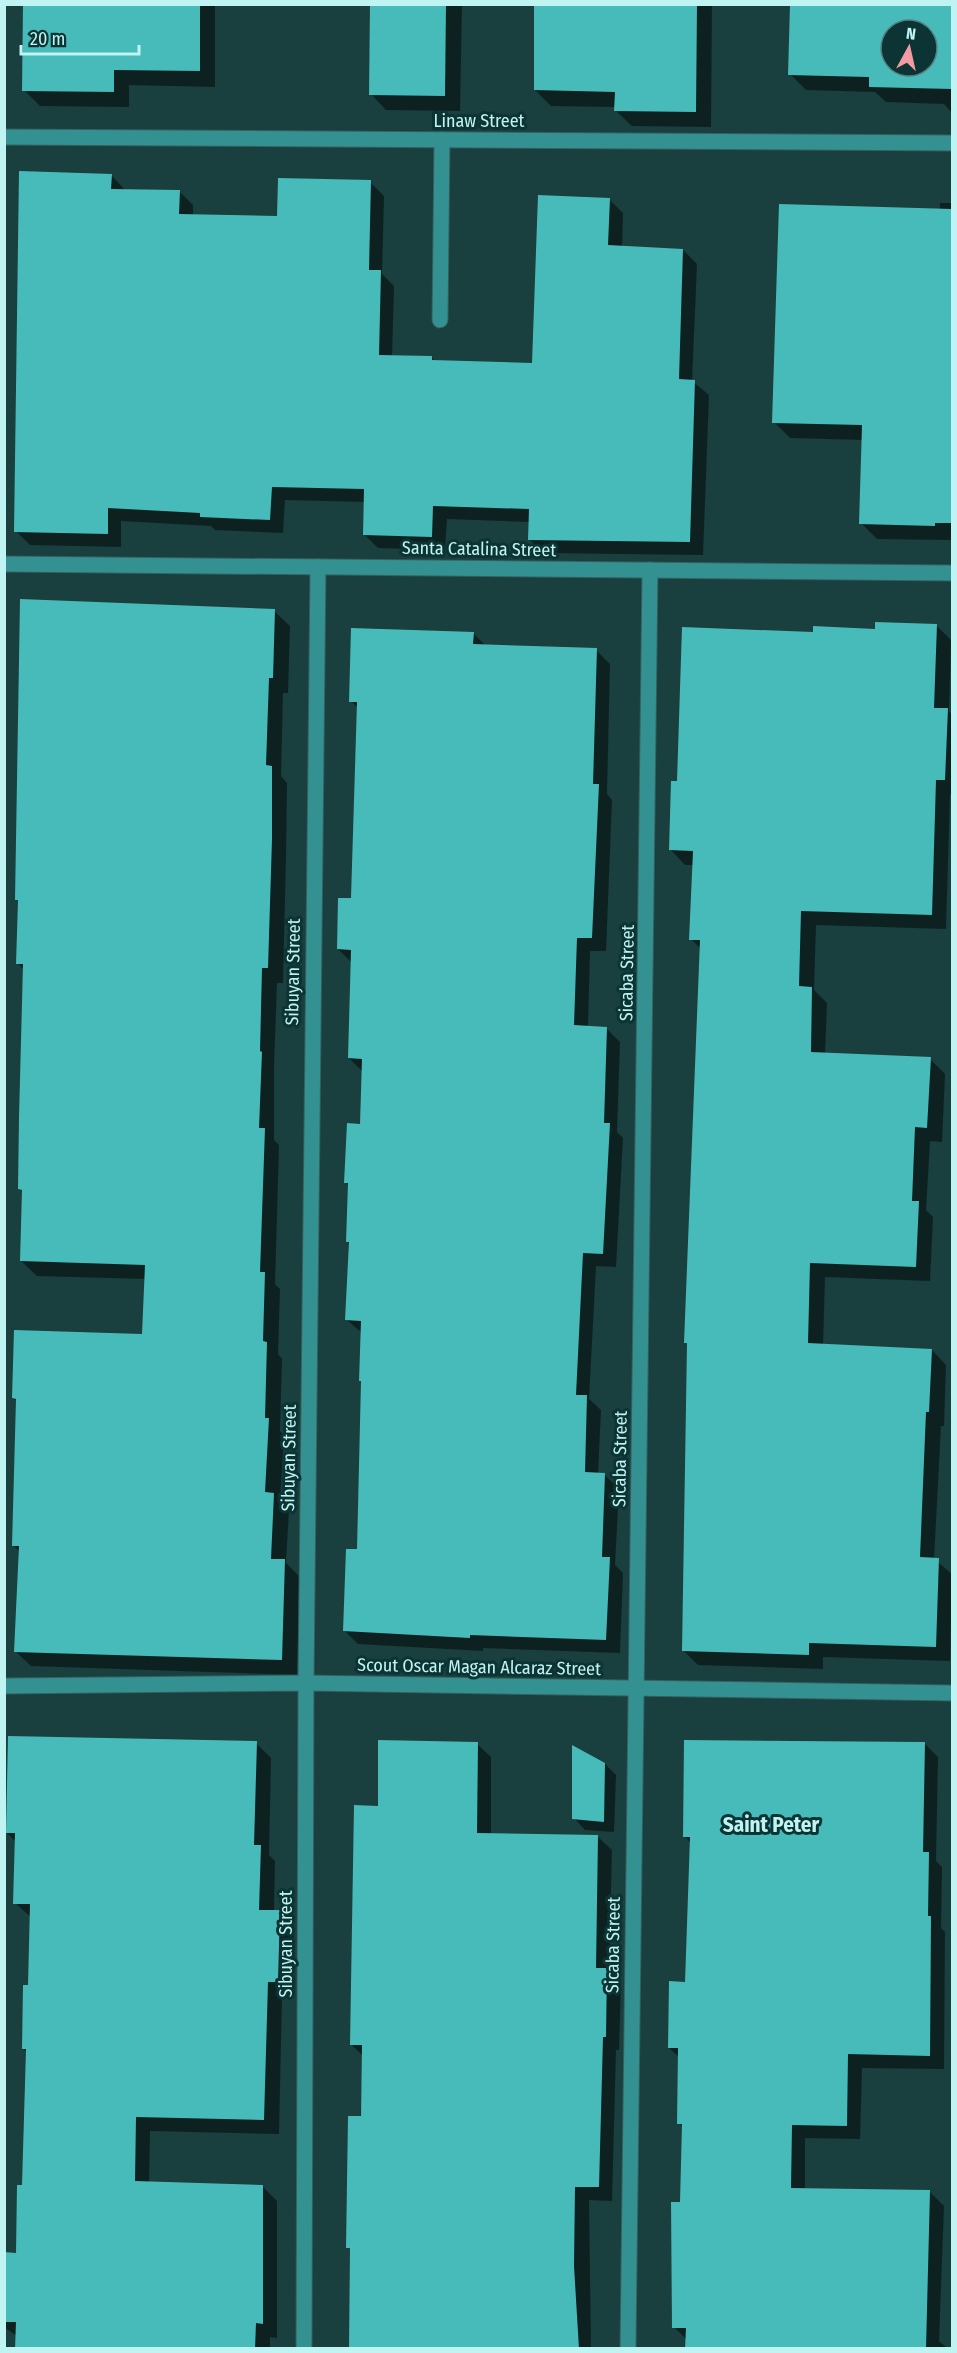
<svg xmlns="http://www.w3.org/2000/svg" width="957" height="2353" viewBox="0 0 957 2353" font-family="'Fira Sans Condensed',sans-serif">
<style>
.shadow{fill:#0007;fill-rule:evenodd}
.building{fill:#47bbba;fill-rule:evenodd}
.lines{fill:none;stroke-linecap:round;stroke-linejoin:round}
.street-casing{stroke:#355f5e;stroke-width:17}
.secondary-casing{stroke:#355f5e;stroke-width:17}
.street{stroke:#349191;stroke-width:15}
.secondary{stroke:#349191;stroke-width:15}
.labels{text-anchor:middle;stroke-width:6;stroke-linejoin:round;paint-order:stroke}
.street-label{font-size:18px;fill:#bff4f2;stroke:#0d3434}
.quarter-label{font-size:21px;font-weight:bold;fill:#bff4f2;stroke:#0d3434}
</style>
<rect width="100%" height="100%" fill="#193f3e"/>
<g class="shadow">
<polygon points="24,4 215,4 215,87 129,85 129,107 40,106 24,90"/>
<polygon points="372,4 462,4 460,111 386,110 371,94"/>
<polygon points="536,4 712,4 711,127 632,126 616,111 616,107 551,106 535,90"/>
<path d="M792,4H952V113L944,104L886,102L875,92L806,90L790,74ZM891,30H927V66H891Z"/>
<polygon points="111,175 125,190 179,191 193,205 193,216 278,218 370,182 384,196 382,274 394,286 392,357 432,358 436,362 534,364 609,199 623,213 622,247 683,250 697,264 692,381 709,395 703,555 543,553 529,539 530,522 447,519 445,550 378,548 364,534 366,502 285,500 283,533 215,530 211,526 121,521 121,547 30,545 16,531"/>
<polygon points="940,203 952,203 952,540 877,539 861,523 863,440 790,438 774,422 940,211"/>
<polygon points="274,611 290,626 288,693 283,693 281,776 287,783 286,855 283,983 277,983 274,1066 274,1140 279,1145 275,1284 280,1289 278,1354 282,1359 280,1431 284,1435 280,1501 289,1510 286,1563 299,1576 297,1675 31,1666 15,1651 20,1552 13,1545 18,1402 13,1398 144,1336 146,1279 37,1276 21,1261 23,1193 20,1189 24,970 18,963 20,902 17,900"/>
<polygon points="936,625 951,640 949,711 952,715 952,794 950,794 946,929 816,925 814,990 827,1003 825,1054 930,1059 945,1074 942,1142 930,1141 926,1210 933,1217 930,1281 825,1277 823,1346 932,1350 946,1365 944,1426 941,1426 934,1559 952,1574 950,1661 823,1657 823,1669 698,1665 683,1650 688,1344 686,1342 702,950 691,939 694,865 685,865 671,850 678,783 814,633"/>
<polygon points="473,633 486,646 596,650 610,664 607,794 612,800 606,951 590,951 588,1027 606,1028 620,1042 617,1132 623,1138 616,1267 596,1266 589,1399 601,1410 598,1474 605,1475 619,1489 615,1565 623,1573 620,1653 483,1648 483,1651 358,1644 344,1630 358,1551 363,1383 360,1380 362,1333 347,1320 351,1245 347,1242 350,1187 345,1182 361,1125 363,1072 349,1058 352,963 338,949 352,900 358,708 351,701"/>
<polygon points="256,1743 271,1758 269,1855 275,1861 274,1912 279,1912 294,1926 292,1996 282,1996 279,2134 150,2131 149,2183 262,2186 277,2201 277,2338 270,2337 270,2348 17,2348 17,2336 4,2327 4,2254 17,2254 24,2187 28,2053 23,2049 30,1986 32,1918 15,1903 16,1842 7,1833"/>
<polygon points="924,1743 938,1757 936,1861 942,1867 941,1928 945,1932 944,2069 862,2068 860,2139 805,2138 805,2189 930,2192 944,2206 939,2341 947,2348 687,2348 687,2340 674,2327 682,2204 683,2127 679,2123 680,2058 669,2048 687,1983 691,1843 684,1836"/>
<polygon points="477,1744 491,1757 491,1834 598,1837 612,1850 609,1972 621,1983 619,2050 616,2050 612,2201 589,2200 591,2348 351,2348 363,2056 351,2044 379,1808"/>
<polygon points="605,1764 616,1775 614,1832 585,1830 574,1818"/>
</g>
<g class="building">
<polygon points="23,4 200,4 200,71 114,70 114,92 22,91"/>
<polygon points="370,4 446,4 445,96 369,95"/>
<polygon points="534,4 697,4 696,112 614,111 615,92 534,90"/>
<path d="M790,4H952V89L869,87V77L788,75ZM891,30H927V66H891Z"/>
<polygon points="19,171 112,174 111,189 180,190 179,214 277,216 278,178 371,180 369,270 381,270 379,355 432,356 432,360 532,363 538,195 610,198 608,245 683,249 679,379 695,380 690,542 528,540 529,509 433,506 432,537 363,535 364,489 272,487 270,520 200,517 200,513 108,508 108,534 14,532"/>
<polygon points="779,204 952,209 952,523 935,523 935,526 859,524 862,425 772,423"/>
<polygon points="20,599 275,609 273,678 269,678 266,765 272,766 272,839 268,968 262,968 260,1051 262,1052 259,1128 265,1128 260,1272 265,1272 263,1341 267,1342 265,1418 269,1418 265,1492 274,1493 271,1559 285,1559 282,1660 14,1652 19,1546 12,1546 16,1399 12,1398 14,1330 142,1334 145,1265 20,1261 22,1190 18,1189 19,1117 23,964 16,964 18,900 15,900"/>
<polygon points="875,622 937,624 934,708 948,708 945,780 936,780 932,915 801,911 799,986 812,987 811,1052 931,1057 927,1128 915,1127 912,1201 919,1201 916,1267 810,1263 808,1343 932,1349 929,1412 926,1412 920,1557 939,1558 936,1647 809,1643 809,1655 682,1651 687,1343 684,1343 700,940 689,940 693,851 669,850 671,781 677,781 682,627 813,632 813,626 875,629"/>
<polygon points="351,628 474,632 473,644 597,648 593,784 599,784 592,938 577,938 574,1025 607,1027 604,1123 610,1123 603,1254 583,1253 576,1395 587,1395 585,1472 605,1473 602,1557 610,1557 606,1640 470,1635 470,1638 343,1631 346,1549 357,1549 361,1381 359,1381 361,1321 345,1320 349,1242 346,1242 348,1183 344,1183 347,1123 360,1124 362,1059 348,1058 351,950 337,949 338,898 351,898 357,702 349,702"/>
<polygon points="8,1736 257,1741 254,1845 261,1845 259,1910 280,1910 278,1982 268,1982 264,2120 136,2117 135,2181 263,2185 263,2324 256,2323 255,2349 15,2349 16,2322 4,2322 4,2252 16,2253 17,2185 22,2185 26,2049 22,2049 23,1985 28,1985 30,1904 13,1904 15,1833 6,1833"/>
<polygon points="378,1740 478,1742 477,1833 598,1835 596,1968 607,1968 606,2037 603,2037 599,2187 575,2187 574,2266 579,2349 349,2349 350,2248 346,2248 348,2116 361,2116 362,2045 350,2045 354,1805 378,1806"/>
<polygon points="684,1740 925,1742 923,1852 929,1852 928,1916 931,1916 930,2056 848,2054 847,2126 792,2125 791,2188 930,2190 926,2349 685,2349 686,2328 672,2328 671,2202 680,2202 682,2124 677,2124 678,2048 668,2048 669,1981 685,1982 690,1837 683,1837"/>
<polygon points="572,1745 605,1763 604,1822 572,1819"/>
</g>
<g class="lines">
<defs>
<g id="street">
<polyline points="4,137 952,143"/>
<polyline points="440,320 442,140"/>
<polyline points="4,564 952,573"/>
<polyline points="304,2348 306,1683 318,567"/>
<polyline points="628,2348 650,570"/>
</g>
<polyline id="secondary" points="4,1686 306,1683 952,1693"/>
</defs>
<use href="#street" class="street-casing"/>
<use href="#secondary" class="secondary-casing"/>
<use href="#street" class="street"/>
<use href="#secondary" class="secondary"/>
</g>
<g class="labels">
<g class="street-label">
<text x="479" y="127">Linaw Street</text>
<text transform="translate(479 549) rotate(1)" y="6">Santa Catalina Street</text>
<text transform="translate(293 972) rotate(-89)" y="6">Sibuyan Street</text>
<text transform="translate(627 973) rotate(-89)" y="6">Sicaba Street</text>
<text transform="translate(289 1458) rotate(-89)" y="6">Sibuyan Street</text>
<text transform="translate(620 1459) rotate(-89)" y="6">Sicaba Street</text>
<text transform="translate(479 1667) rotate(1)" y="6">Scout Oscar Magan Alcaraz Street</text>
<text transform="translate(286 1944) rotate(-90)" y="6">Sibuyan Street</text>
<text transform="translate(613 1945) rotate(-89)" y="6">Sicaba Street</text>
</g>
<g class="quarter-label">
<text x="771" y="1832">Saint Peter</text>
</g>
</g>
<rect width="957" height="2353" fill="none" stroke="#bff4f2" stroke-width="12"/>
<g transform="translate(909 48) rotate(8)"><circle r="28" fill="#0d3434" stroke="#548180" stroke-width="1.5"/>
<path d="M0-4.5L10 22L0 15L-10 22Z" fill="#f49aa2"/>
<text y="-9" font-size="16" font-weight="bold" text-anchor="middle" fill="#bff4f2">N</text>
</g>
<path d="M21 45v9h118v-9" fill="none" stroke="#bff4f2" stroke-width="3"/>
<text x="30" y="45" font-size="18" fill="#bff4f2" stroke="#0d3434" stroke-width="4.5" paint-order="stroke">20 m</text>
</svg>
